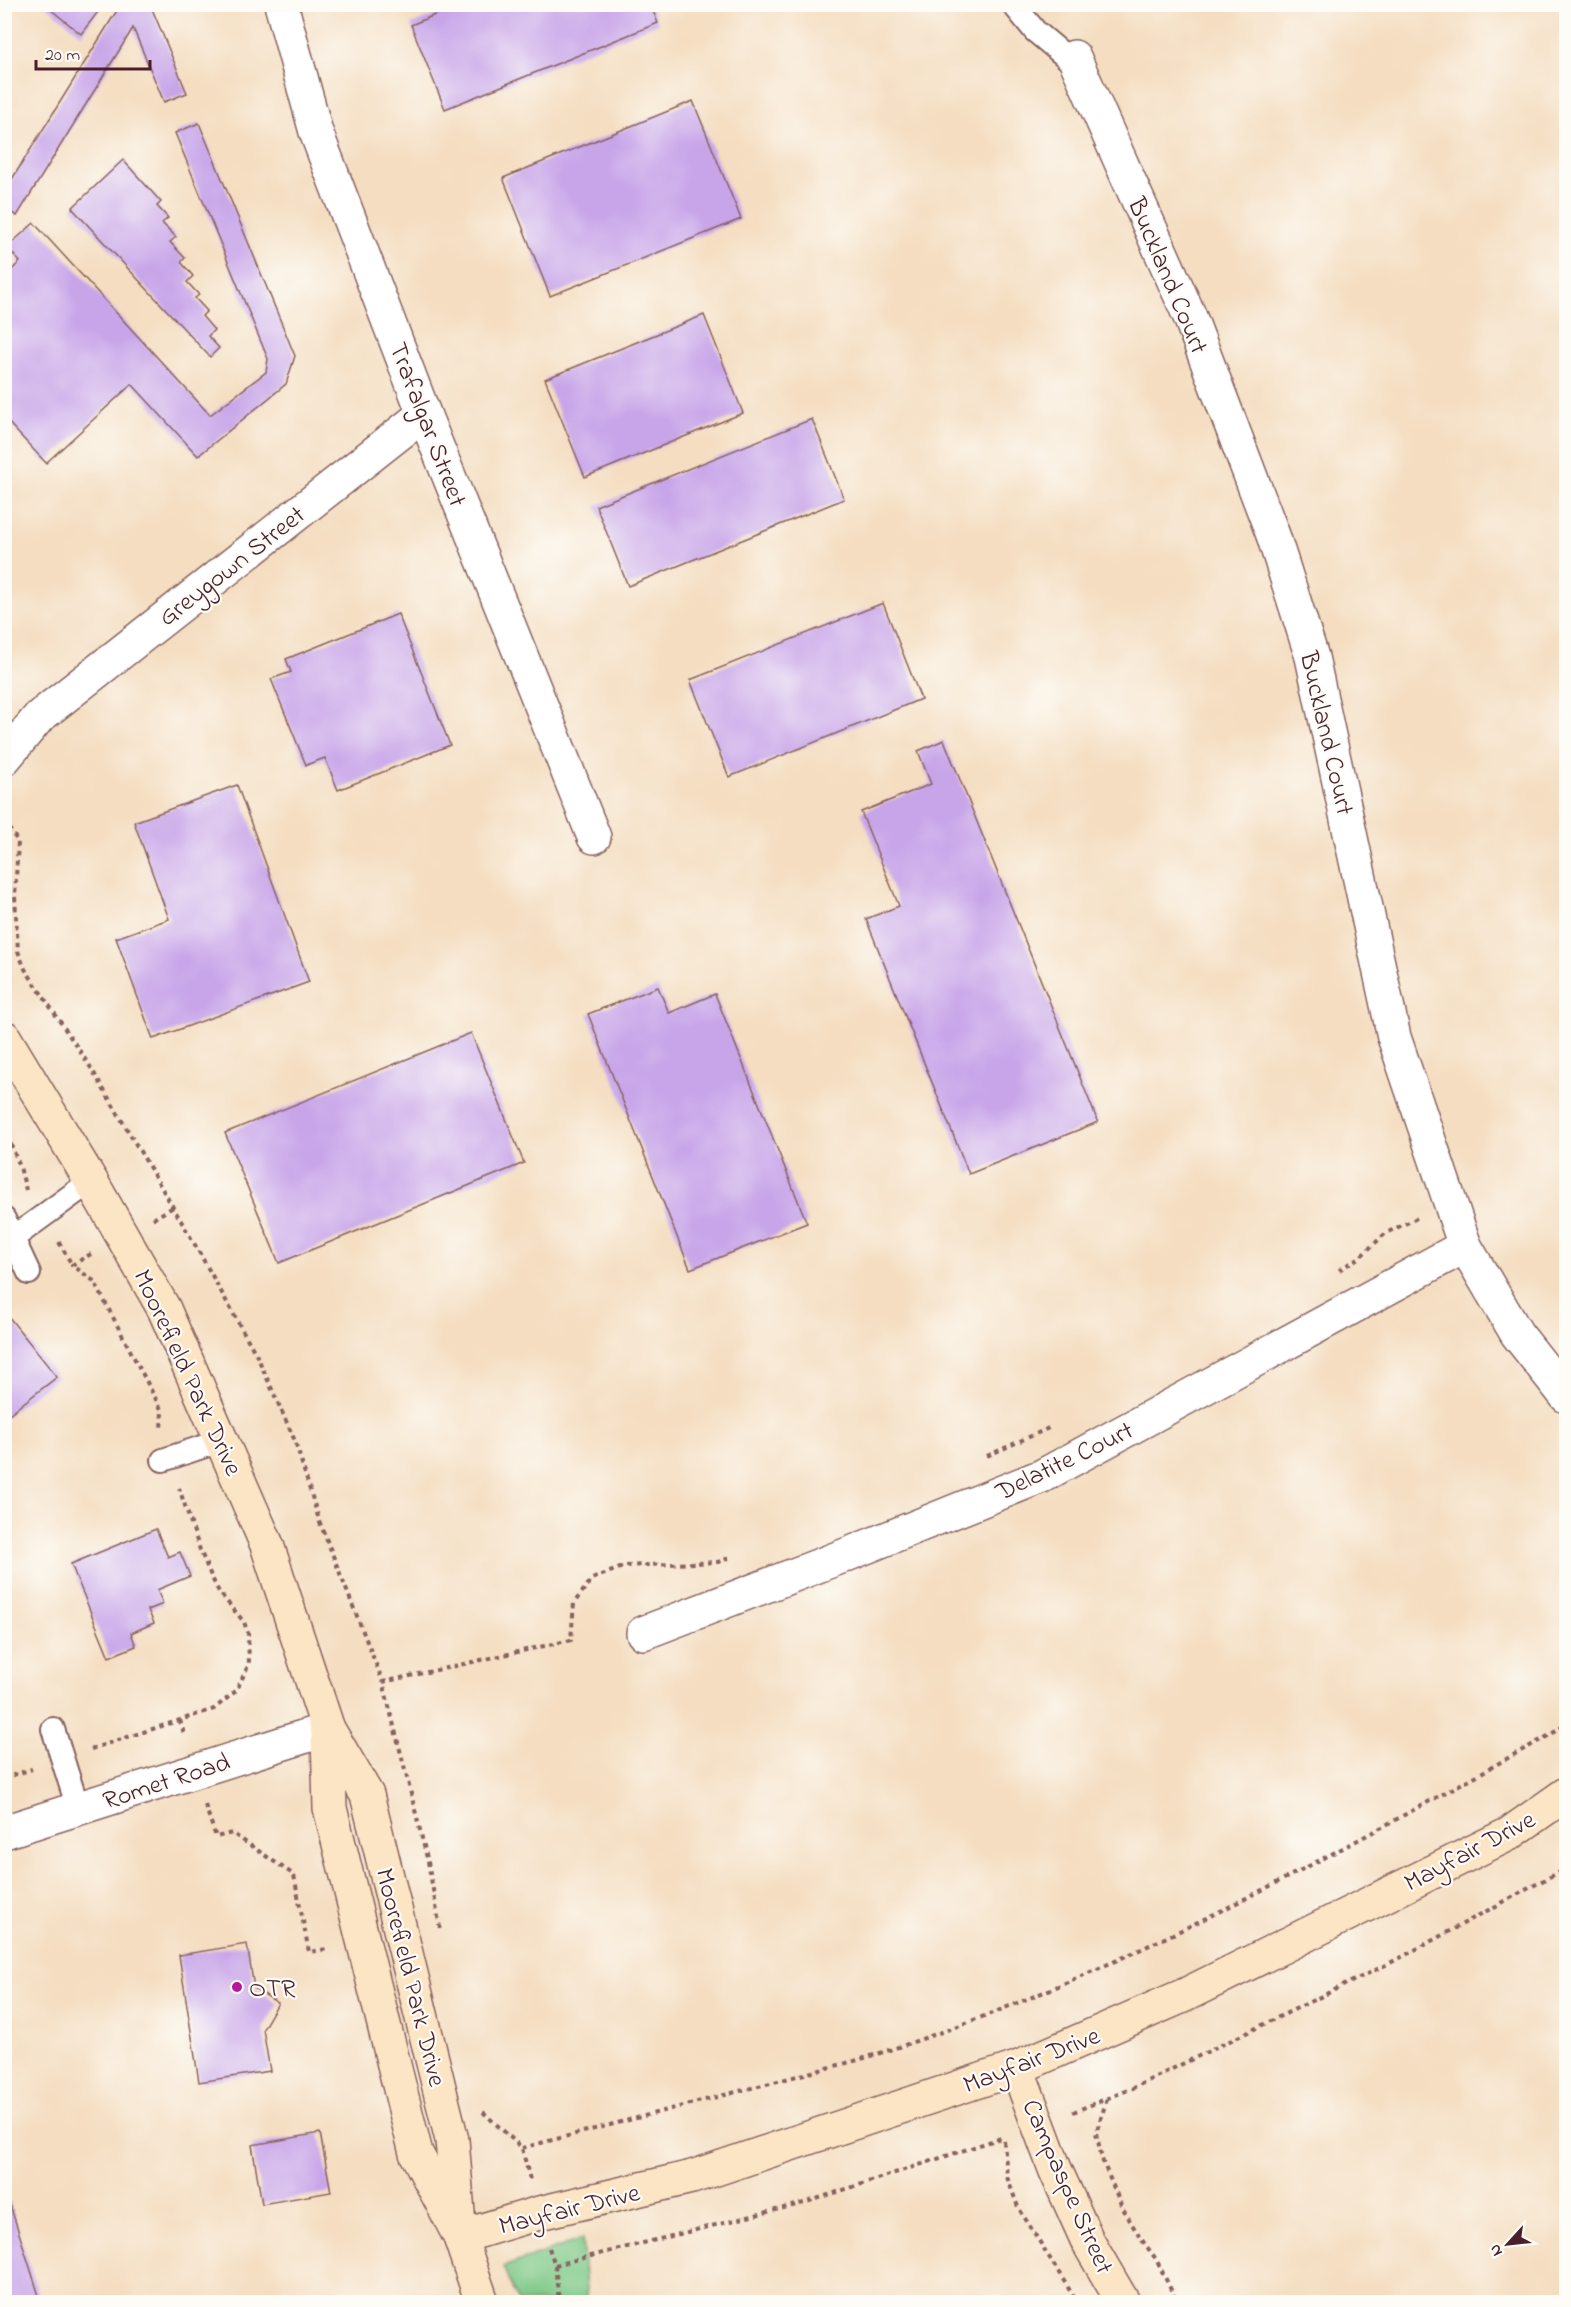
<svg xmlns="http://www.w3.org/2000/svg" width="1571" height="2307" viewBox="0 0 1571 2307" font-family="'Indie Flower',sans-serif">
<style>
.green{fill:#7bc785;stroke:#627358;stroke-width:1.5}
.building{fill:#c8a5e9}
.lines{fill:none;stroke-linecap:round;stroke-linejoin:round}
.lane-casing{stroke:#86625f;stroke-width:26}
.street-casing{stroke:#86625f;stroke-width:36}
.secondary-casing{stroke:#86625f;stroke-width:36}
.path{stroke:#86625f;stroke-width:4;stroke-dasharray:4.5 4.5;stroke-linecap:butt}
.lane{stroke:#fff;stroke-width:22}
.street{stroke:#fff;stroke-width:33}
.secondary{stroke:#fce5c4;stroke-width:33}
.poi-dot{fill:#b5179e;stroke:#fdfcf7;stroke-width:2}
.labels{text-anchor:middle;stroke-width:4.5;stroke-linejoin:round;paint-order:stroke}
.street-label{font-size:26px;fill:#4a1f2b;stroke:#fdfcf7}
.poi-label{font-size:26px;fill:#4a1f2b;stroke:#fdfcf7;text-anchor:start}
</style>
<rect width="100%" height="100%" fill="#fdfcf7"/>
<filter id="ink" filterUnits="userSpaceOnUse"><feTurbulence type="fractalNoise" baseFrequency=".0167" numOctaves="2"/><feDisplacementMap in="SourceGraphic" scale="12" xChannelSelector="R" yChannelSelector="G"/><feConvolveMatrix kernelMatrix="1 2 1 2 8 2 1 2 1" color-interpolation-filters="sRGB"/></filter>
<filter id="wash" filterUnits="userSpaceOnUse"><feTurbulence type="fractalNoise" baseFrequency=".008" numOctaves="4" result="noise"/><feDisplacementMap in="SourceGraphic" scale="24" xChannelSelector="R" yChannelSelector="G"/><feGaussianBlur stdDeviation="1.35" result="paint"/><feColorMatrix in="noise" values="0 0 0 0 0 0 0 0 0 0 0 0 0 0 0 0 0 1.4 0 .05"/><feComposite in="paint" operator="in"/></filter>
<g filter="url(#wash)">
<rect width="100%" height="100%" fill="#f4ddc0"/>
<polygon class="green" points="582,2239 587,2302 518,2302 503,2267"/>
<g id="blocks">
<g class="building">
<polygon points="44,4 104,4 81,34"/>
<polygon points="121,4 150,4 187,93 164,102 133,28 17,216 4,208 4,192"/>
<polygon points="461,4 650,4 658,23 445,109 411,25"/>
<polygon points="693,101 741,219 550,296 503,178"/>
<polygon points="199,123 295,356 286,384 198,456 132,384 46,463 4,418 4,277 20,262 7,247 34,223 210,415 266,372 268,359 175,133"/>
<polygon points="123,160 161,202 157,206 168,218 162,223 176,237 170,242 185,258 181,262 193,276 187,282 199,295 195,298 207,311 202,316 214,330 208,336 219,348 210,357 72,208"/>
<polygon points="704,315 743,413 585,477 545,379"/>
<polygon points="812,419 844,499 628,586 596,506"/>
<polygon points="883,603 921,699 729,777 690,680"/>
<polygon points="398,614 450,745 338,790 325,758 306,765 271,679 291,672 286,659"/>
<polygon points="944,740 1098,1122 969,1174 866,919 899,906 861,812 931,784 918,751"/>
<polygon points="237,785 309,982 153,1039 116,938 169,919 134,822"/>
<polygon points="658,987 669,1013 715,994 807,1223 690,1269 588,1014"/>
<polygon points="471,1033 524,1163 279,1263 225,1133"/>
<polygon points="4,1311 57,1377 4,1418"/>
<polygon points="156,1529 168,1557 180,1552 190,1576 157,1590 163,1604 148,1610 154,1623 131,1633 136,1646 109,1657 71,1564"/>
<polygon points="247,1944 254,1988 278,2003 263,2029 270,2071 199,2082 179,1955"/>
<polygon points="320,2133 331,2192 262,2204 252,2145"/>
<polygon points="5,2189 41,2302 4,2302"/>
</g>
</g>
</g>
<g filter="url(#ink)">
<use href="#blocks" fill-opacity="0" stroke="#86625f" stroke-width="1.5"/>
<g class="lines">
<defs>
<g id="lane">
<polyline points="1013,4 1035,31 1078,67"/>
<polyline points="4,1219 29,1273"/>
<polyline points="13,1238 91,1181"/>
<polyline points="163,1460 223,1440"/>
<polyline points="53,1729 78,1808"/>
</g>
<g id="street">
<polyline points="281,4 316,132 424,414 594,837"/>
<polyline points="1074,57 1190,317 1273,535 1312,657 1394,1037 1465,1246 1517,1334 1566,1396"/>
<polyline points="4,759 39,717 424,414"/>
<polyline points="643,1633 846,1555 1042,1476 1465,1246"/>
<polyline points="4,1832 328,1729"/>
</g>
<g id="secondary">
<polyline points="4,1037 91,1181 164,1309 267,1545 328,1729 367,1795 452,2140 460,2237"/>
<polyline points="328,1734 330,1808 416,2153 460,2237 482,2302"/>
<polyline points="1017,2068 1055,2169 1088,2242 1123,2302"/>
<polyline points="460,2237 539,2213 692,2177 1017,2068 1185,1995 1509,1834 1566,1794"/>
</g>
</defs>
<use href="#lane" class="lane-casing"/>
<use href="#street" class="street-casing"/>
<use href="#secondary" class="secondary-casing"/>
<g class="path">
<polyline points="4,820 18,842 15,896 18,951 25,969 91,1068 194,1243 258,1358 295,1441 320,1523 383,1682"/>
<polyline points="4,1127 20,1167 26,1190"/>
<polyline points="153,1219 173,1207"/>
<polyline points="59,1242 72,1265"/>
<polyline points="91,1254 72,1265 94,1281 162,1411 161,1429"/>
<polyline points="1339,1270 1360,1257 1386,1233 1417,1218"/>
<polyline points="987,1456 1051,1427"/>
<polyline points="180,1720 185,1737"/>
<polyline points="91,1749 214,1709 236,1691 249,1664 248,1633 244,1622 219,1592 211,1576 200,1550 179,1488"/>
<polyline points="4,1778 32,1769"/>
<polyline points="205,1805 216,1837 232,1833 294,1875 309,1952 327,1949"/>
<polyline points="440,1928 428,1862 383,1682 571,1640 574,1603 592,1579 625,1566 718,1562 729,1558"/>
<polyline points="1107,2099 1096,2133 1103,2162 1122,2207 1139,2236 1156,2259 1177,2302"/>
<polyline points="483,2112 522,2148 530,2180"/>
<polyline points="1073,2112 1133,2088 1400,1958 1566,1868"/>
<polyline points="1004,2141 1007,2177 1018,2207 1077,2302"/>
<path d="M522,2148L858,2060C1040,2004 1217,1916 1384,1826C1426,1803 1467,1781 1508,1758C1527,1747 1549,1737 1566,1724"/>
<polyline points="549,2248 555,2265 804,2203 1004,2137"/>
<polyline points="555,2265 559,2302"/>
</g>
<use href="#lane" class="lane"/>
<use href="#street" class="street"/>
<use href="#secondary" class="secondary"/>
</g>
</g>
<circle class="poi-dot" cx="237" cy="1987" r="6"/>
<g class="labels">
<g class="street-label">
<text transform="translate(1169 275) rotate(67)" y="9">Buckland Court</text>
<text transform="translate(429 424) rotate(69)" y="9">Trafalgar Street</text>
<text transform="translate(231 565) rotate(-38)" y="9">Greygown Street</text>
<text transform="translate(1328 733) rotate(77)" y="9">Buckland Court</text>
<text transform="translate(189 1372) rotate(65)" y="9">Moorefield Park Drive</text>
<text transform="translate(1064 1460) rotate(-26)" y="9">Delatite Court</text>
<text transform="translate(166 1780) rotate(-18)" y="9">Romet Road</text>
<text transform="translate(1469 1850) rotate(-28)" y="9">Mayfair Drive</text>
<text transform="translate(412 1977) rotate(76)" y="9">Moorefield Park Drive</text>
<text transform="translate(1031 2059) rotate(-21)" y="9">Mayfair Drive</text>
<text transform="translate(1069 2186) rotate(66)" y="9">Campaspe Street</text>
<text transform="translate(569 2208) rotate(-14)" y="9">Mayfair Drive</text>
</g>
<g class="poi-label">
<text x="249" y="1996">OTR</text>
</g>
</g>
<rect width="1571" height="2307" fill="none" stroke="#fdfcf7" stroke-width="24"/>
<g transform="translate(1508 2244) rotate(243)" stroke="#fdfcf7" stroke-width="4.5" paint-order="stroke">
<path d="M0-4.5L10 22L0 15L-10 22Z" fill="#4a1f2b"/>
<text y="-9" font-size="16" font-weight="bold" text-anchor="middle" fill="#4a1f2b">N</text>
</g>
<path d="M36 60v9h114v-9" fill="none" stroke="#4a1f2b" stroke-width="3"/>
<text x="45" y="60" font-size="18" fill="#4a1f2b" stroke="#fdfcf7" stroke-width="4.5" paint-order="stroke">20 m</text>
</svg>
